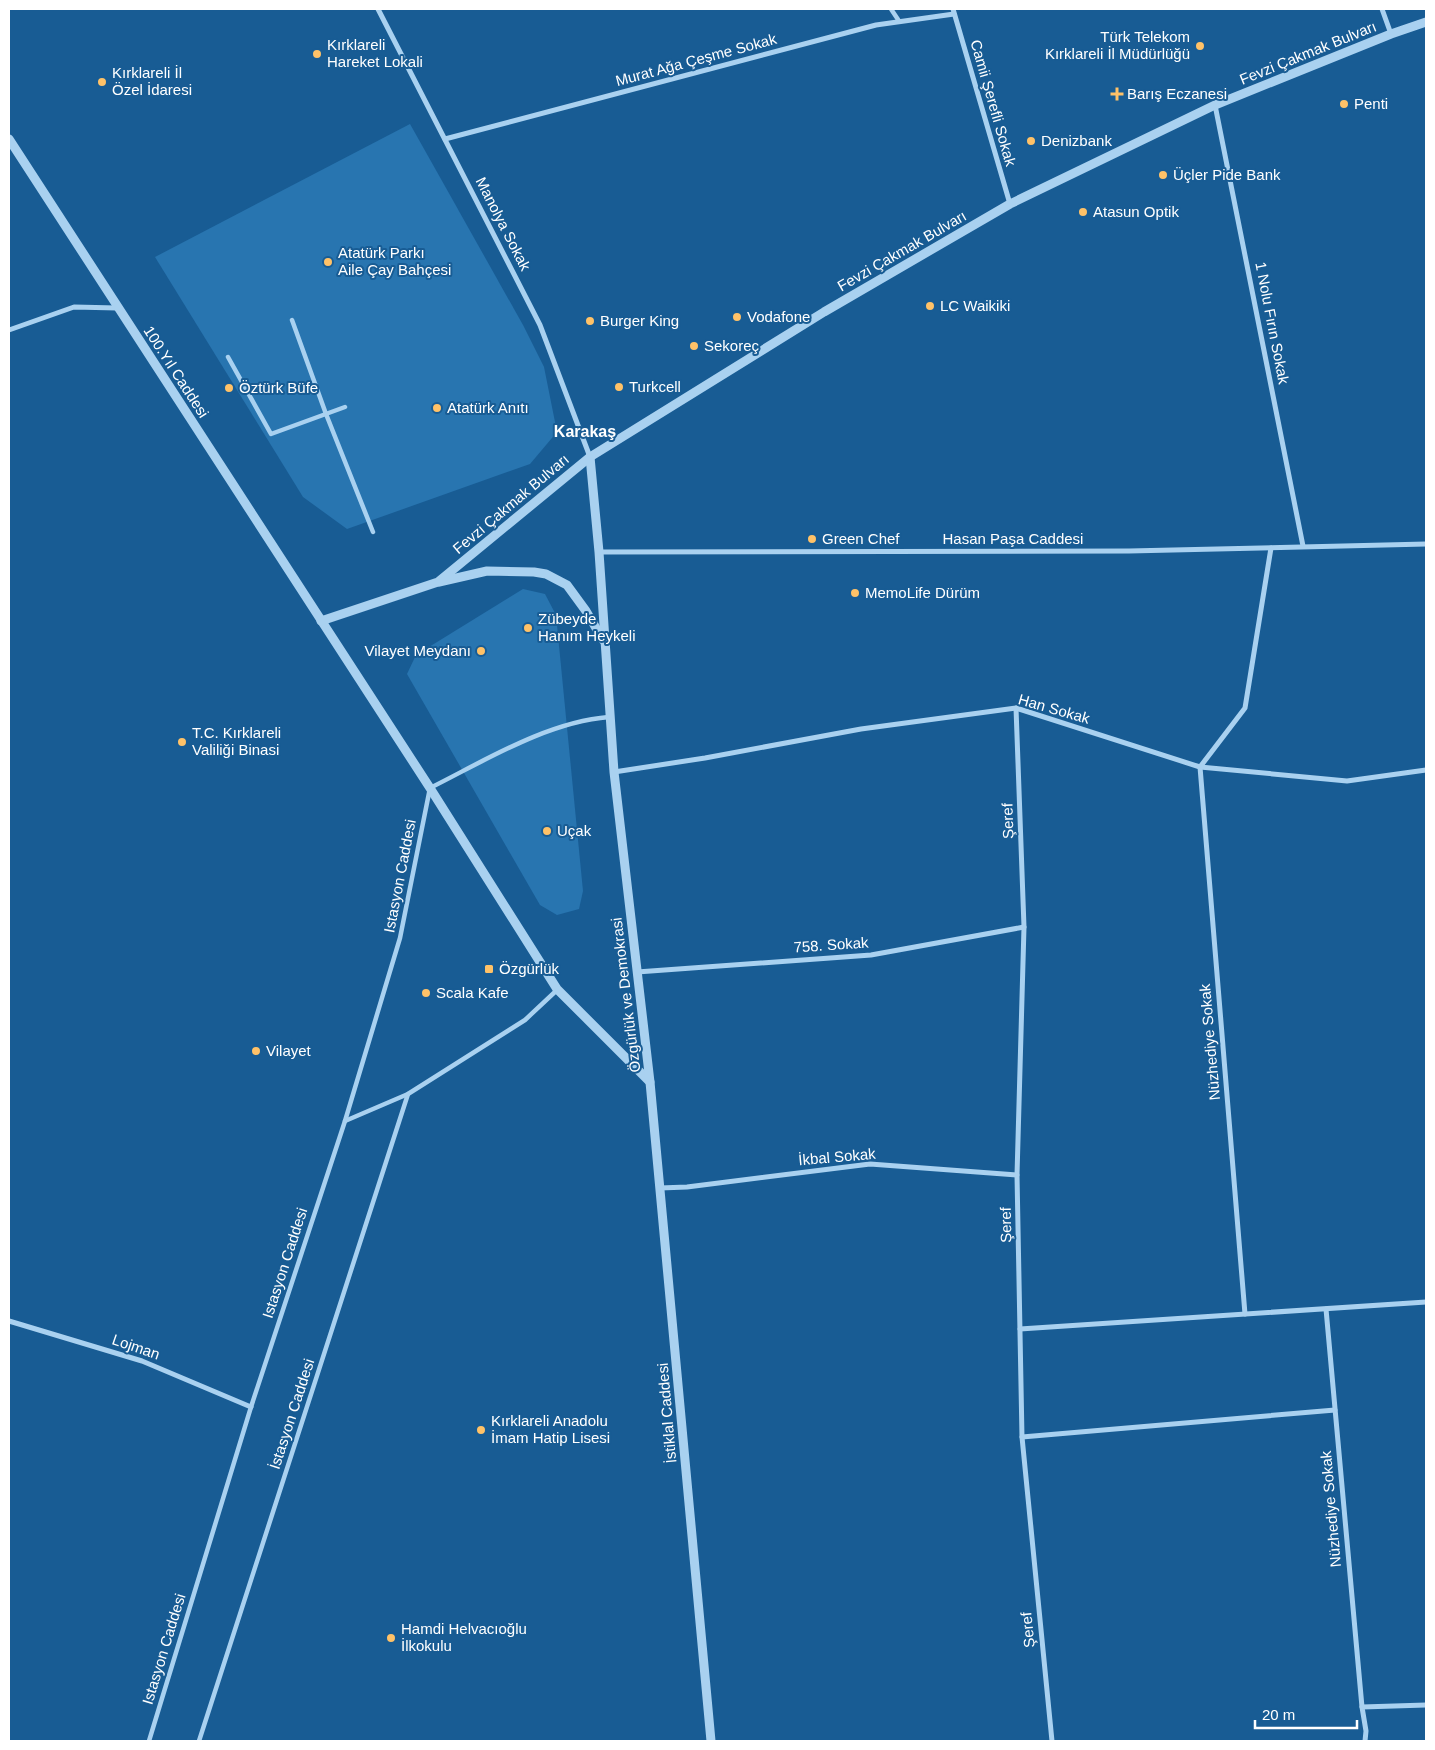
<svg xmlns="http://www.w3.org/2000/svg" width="1435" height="1750" viewBox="0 0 1435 1750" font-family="Helvetica,sans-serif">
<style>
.green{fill:#2875b0}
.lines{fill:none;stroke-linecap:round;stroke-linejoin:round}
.pedestrian{stroke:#a9d1f0;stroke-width:4.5}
.minor{stroke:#a9d1f0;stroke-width:5}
.tertiary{stroke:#a9d1f0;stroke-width:9}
.poi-dot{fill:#ffc268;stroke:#185c94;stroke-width:2}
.labels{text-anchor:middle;stroke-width:4;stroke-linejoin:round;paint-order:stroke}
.poi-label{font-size:15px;fill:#fff;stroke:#185c94;text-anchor:start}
.street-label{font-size:15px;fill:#fff;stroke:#185c94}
.neighbourhood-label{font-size:16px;font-weight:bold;fill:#fff;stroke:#185c94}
</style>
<rect width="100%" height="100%" fill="#185c94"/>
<g class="green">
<polygon points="410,124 523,325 544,367 557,432 530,464 347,529 303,497 155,257"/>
<polygon points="523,589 545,594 556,615 583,891 579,909 557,915 540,905 407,674 416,655"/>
</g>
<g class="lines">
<g class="pedestrian">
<polyline points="891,9 899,21"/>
<polyline points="292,320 326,414 373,532"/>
<polyline points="228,357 271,434 345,407"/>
<polyline points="345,1121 408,1094 525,1020 557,990"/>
<path d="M149,1741L251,1407L345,1121L400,938L430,788C486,760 547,722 609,717"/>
<polyline points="199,1741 408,1094"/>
</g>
<g class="minor">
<polyline points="378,9 540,325 590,457"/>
<polyline points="953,9 1010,204"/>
<polyline points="1382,9 1391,34"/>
<polyline points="1215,105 1303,546"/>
<polyline points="445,139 876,25 954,14"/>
<polyline points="9,330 74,307 117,308"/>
<polyline points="599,552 1129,551 1426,544"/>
<polyline points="1016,708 1024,927 1017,1175 1022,1437 1052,1741"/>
<polyline points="614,772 705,758 861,729 1016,708 1200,767 1347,781 1426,770"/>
<polyline points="637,972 871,955 1024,927"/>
<polyline points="660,1188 687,1187 870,1164 1017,1175"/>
<polyline points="1326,1309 1362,1707"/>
<polyline points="1245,1314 1200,767 1245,708 1271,548"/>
<polyline points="9,1321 142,1361 251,1407"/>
<polyline points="1020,1329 1426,1302"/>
<polyline points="1022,1437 1335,1410"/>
<polyline points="1365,1741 1366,1731 1362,1707 1426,1705"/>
</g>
<g class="tertiary">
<polyline points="9,139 430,788 557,989 650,1082"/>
<polyline points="590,457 599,552 614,772 650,1082 711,1741"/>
<polyline points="439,582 487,571 534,572 546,574 567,585 586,611 603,640"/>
<polyline points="321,621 438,582 590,457 824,312 1010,204 1215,105 1391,34 1426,22"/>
</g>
</g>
<g class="poi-dot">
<circle cx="1200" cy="46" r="5"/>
<circle cx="317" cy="54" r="5"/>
<circle cx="102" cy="82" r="5"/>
<path d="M1114.5 86.5h5v5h5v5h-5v5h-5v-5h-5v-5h5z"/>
<circle cx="1344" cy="104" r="5"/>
<circle cx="1031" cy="141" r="5"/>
<circle cx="1163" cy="175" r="5"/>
<circle cx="1083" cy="212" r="5"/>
<circle cx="328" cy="262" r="5"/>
<circle cx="930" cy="306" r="5"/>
<circle cx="737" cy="317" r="5"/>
<circle cx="590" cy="321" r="5"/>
<circle cx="694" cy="346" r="5"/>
<circle cx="619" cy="387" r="5"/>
<circle cx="229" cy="388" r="5"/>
<circle cx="437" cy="408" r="5"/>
<circle cx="812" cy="539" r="5"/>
<circle cx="855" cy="593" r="5"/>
<circle cx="528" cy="628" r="5"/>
<circle cx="481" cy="651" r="5"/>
<circle cx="182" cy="742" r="5"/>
<circle cx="547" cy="831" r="5"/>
<rect x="484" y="964" width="10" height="10" rx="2.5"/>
<circle cx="426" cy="993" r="5"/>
<circle cx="256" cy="1051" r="5"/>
<circle cx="481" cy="1430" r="5"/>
<circle cx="391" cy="1638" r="5"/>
</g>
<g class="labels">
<g class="poi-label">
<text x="1190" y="42" text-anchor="end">Türk Telekom<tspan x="1190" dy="17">Kırklareli İl Müdürlüğü</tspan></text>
<text x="327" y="50">Kırklareli<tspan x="327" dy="17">Hareket Lokali</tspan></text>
<text x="112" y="78">Kırklareli İl<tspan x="112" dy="17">Özel İdaresi</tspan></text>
<text x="1127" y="99">Barış Eczanesi</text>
<text x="1354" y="109">Penti</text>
<text x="1041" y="146">Denizbank</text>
<text x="1173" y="180">Üçler Pide Bank</text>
<text x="1093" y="217">Atasun Optik</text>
<text x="338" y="258">Atatürk Parkı<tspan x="338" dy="17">Aile Çay Bahçesi</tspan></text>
<text x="940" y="311">LC Waikiki</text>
<text x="747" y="322">Vodafone</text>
<text x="600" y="326">Burger King</text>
<text x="704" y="351">Sekoreç</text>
<text x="629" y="392">Turkcell</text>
<text x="239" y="393">Öztürk Büfe</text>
<text x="447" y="413">Atatürk Anıtı</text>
<text x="822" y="544">Green Chef</text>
<text x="865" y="598">MemoLife Dürüm</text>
<text x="538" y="624">Zübeyde<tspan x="538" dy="17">Hanım Heykeli</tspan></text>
<text x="471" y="656" text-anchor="end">Vilayet Meydanı</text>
<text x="192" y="738">T.C. Kırklareli<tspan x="192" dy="17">Valiliği Binasi</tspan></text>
<text x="557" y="836">Uçak</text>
<text x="499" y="974">Özgürlük</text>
<text x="436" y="998">Scala Kafe</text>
<text x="266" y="1056">Vilayet</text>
<text x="491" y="1426">Kırklareli Anadolu<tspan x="491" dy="17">İmam Hatip Lisesi</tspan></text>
<text x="401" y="1634">Hamdi Helvacıoğlu<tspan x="401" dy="17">İlkokulu</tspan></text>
</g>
<g class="street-label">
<text transform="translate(1308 53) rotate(-22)" y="5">Fevzi Çakmak Bulvarı</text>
<text transform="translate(696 60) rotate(-15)" y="5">Murat Ağa Çeşme Sokak</text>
<text transform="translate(993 103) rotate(74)" y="5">Camii Şerefli Sokak</text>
<text transform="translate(503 224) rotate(63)" y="5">Manolya Sokak</text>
<text transform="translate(902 251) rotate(-30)" y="5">Fevzi Çakmak Bulvarı</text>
<text transform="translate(1272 323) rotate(79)" y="5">1 Nolu Fırın Sokak</text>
<text transform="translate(176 372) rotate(57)" y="5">100.Yıl Caddesi</text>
<text transform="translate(511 504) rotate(-40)" y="5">Fevzi Çakmak Bulvarı</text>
<text x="1013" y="544">Hasan Paşa Caddesi</text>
<text transform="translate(1054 709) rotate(16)" y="5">Han Sokak</text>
<text transform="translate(1008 821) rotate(-92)" y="5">Şeref</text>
<text transform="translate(400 876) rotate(-79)" y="5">Istasyon Caddesi</text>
<text transform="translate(831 945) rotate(-4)" y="5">758. Sokak</text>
<text transform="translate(626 995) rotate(-97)" y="5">Özgürlük ve Demokrasi</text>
<text transform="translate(1210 1042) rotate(-95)" y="5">Nüzhediye Sokak</text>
<text transform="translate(837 1157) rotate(-5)" y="5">İkbal Sokak</text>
<text transform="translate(1006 1225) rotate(-91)" y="5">Şeref</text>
<text transform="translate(285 1263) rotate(-72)" y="5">Istasyon Caddesi</text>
<text transform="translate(136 1347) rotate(19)" y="5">Lojman</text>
<text transform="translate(667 1413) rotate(-95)" y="5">İstiklal Caddesi</text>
<text transform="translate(292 1414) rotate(-72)" y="5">İstasyon Caddesi</text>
<text transform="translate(1331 1509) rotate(-95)" y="5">Nüzhediye Sokak</text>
<text transform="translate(1028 1630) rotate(-96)" y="5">Şeref</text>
<text transform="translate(164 1649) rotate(-73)" y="5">Istasyon Caddesi</text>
</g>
<g class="neighbourhood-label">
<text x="585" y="437">Karakaş</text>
</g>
</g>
<rect width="1435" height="1750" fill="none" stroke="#ffffff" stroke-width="20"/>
<path d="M1255 1720v8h102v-8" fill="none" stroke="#ffffff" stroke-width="2.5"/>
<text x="1262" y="1720" font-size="15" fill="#ffffff" stroke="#185c94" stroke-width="4" paint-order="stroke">20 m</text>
</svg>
